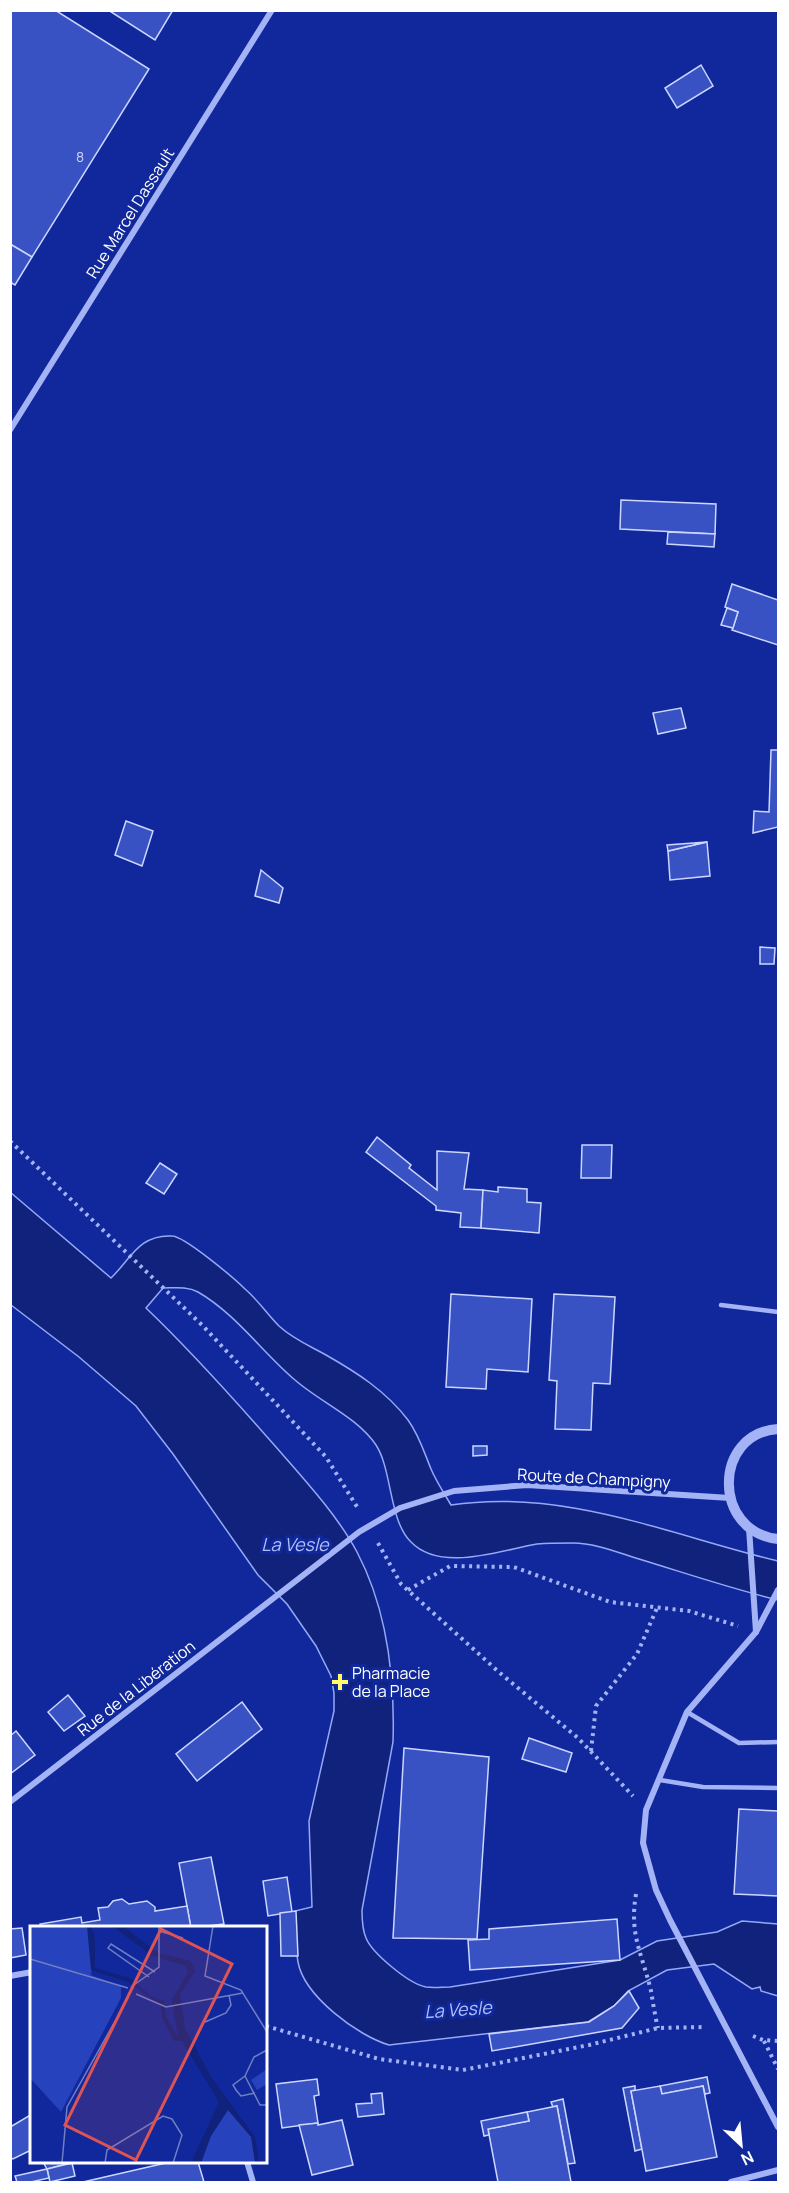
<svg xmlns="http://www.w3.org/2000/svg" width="789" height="2193" viewBox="0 0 789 2193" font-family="Manrope,sans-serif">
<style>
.water{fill:#11227c;stroke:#95a9f8;stroke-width:1.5}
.building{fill:#3952c3;stroke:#ccd6fe;stroke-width:1.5}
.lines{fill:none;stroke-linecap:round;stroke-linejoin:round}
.path{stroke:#a4b3f5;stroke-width:4;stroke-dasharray:3 4.5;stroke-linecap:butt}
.service{stroke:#a4b3f5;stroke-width:4.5}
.minor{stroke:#a4b3f5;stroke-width:6}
.tertiary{stroke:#a4b3f5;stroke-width:10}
.poi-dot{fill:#fffc67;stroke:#10289b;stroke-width:2}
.labels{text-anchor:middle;stroke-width:6;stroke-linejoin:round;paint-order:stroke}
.number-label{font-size:14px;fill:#ced4f0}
.street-label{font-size:16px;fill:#fff;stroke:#10289b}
.poi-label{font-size:16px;fill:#fff;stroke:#10289b;text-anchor:start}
.water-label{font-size:18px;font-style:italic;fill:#b0bffb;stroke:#10289b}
.inset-road{fill:none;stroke:#707ec3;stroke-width:1.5}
.view{fill:#de5353;fill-opacity:0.15;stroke:#de5353;stroke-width:3}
.inset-edge{fill:none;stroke:#fff;stroke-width:3}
</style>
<rect width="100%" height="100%" fill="#10289b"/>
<path class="water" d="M10,1192L111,1278C130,1260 139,1234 172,1236C184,1236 234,1278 245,1289C258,1300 267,1314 279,1326C293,1339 310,1346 326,1355C356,1372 386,1391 408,1420C419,1435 424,1452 431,1469C436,1481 444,1493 451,1505C565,1488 670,1535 778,1561V1600C732,1589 685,1573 639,1559C619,1553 595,1543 573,1543C562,1543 549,1543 537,1544C501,1550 441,1573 411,1542C389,1521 392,1469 376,1445C357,1417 320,1402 295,1380C262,1352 236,1314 198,1292C187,1286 174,1288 163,1288L146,1308C192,1352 234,1399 276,1447C303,1478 338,1516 357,1552C387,1609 395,1678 393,1742L362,1910C362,1919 362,1929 366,1938C372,1953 409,1984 426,1987C434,1988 442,1987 450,1987L620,1960L657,1941L717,1932L742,1921L778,1924V1996L761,1991L760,1987L752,1989L714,1964L667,1970L628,1991L614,2006L588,2022L389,2045C358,2036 304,1996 298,1962C295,1946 296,1927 295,1911L312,1907L309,1821L334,1711V1693L331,1676L316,1646L287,1604L258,1575L173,1454L136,1406L79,1357L11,1305Z"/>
<g class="building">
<polygon points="10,10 55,10 149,69 32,257 10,244"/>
<polygon points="108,10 173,10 155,40"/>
<polygon points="701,65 713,86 677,108 665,88"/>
<polygon points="10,244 32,257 15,285 10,282"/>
<polygon points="621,500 716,504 715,534 620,529"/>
<polygon points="668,532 715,534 714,547 667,544"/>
<polygon points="732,584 778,600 778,645 732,630 738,612 725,607"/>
<polygon points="727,608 738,612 733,628 721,625"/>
<polygon points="681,708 686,728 658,734 653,713"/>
<polygon points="771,750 778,750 778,827 753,833 754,811 769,812"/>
<polygon points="126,821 153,831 142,866 115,855"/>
<polygon points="707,842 710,876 670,880 668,851"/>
<polygon points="707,842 702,843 668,851 667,845"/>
<polygon points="261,870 283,888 279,903 255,896"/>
<polygon points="760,947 775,948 774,964 760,964"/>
<polygon points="377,1137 411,1165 409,1168 437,1190 437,1151 469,1153 464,1189 483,1190 481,1228 460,1227 461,1213 436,1210 436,1206 366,1152"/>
<polygon points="582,1145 612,1145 611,1178 581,1178"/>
<polygon points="160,1163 177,1174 164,1194 146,1183"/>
<polygon points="498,1187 527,1189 527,1202 541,1203 539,1233 481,1228 483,1190 498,1192"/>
<polygon points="451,1294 532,1299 528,1372 487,1369 486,1389 446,1387"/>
<polygon points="554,1294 615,1297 610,1384 593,1383 591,1430 555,1429 557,1381 549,1380"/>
<polygon points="473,1446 487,1446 487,1455 473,1456"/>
<polygon points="68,1695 85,1716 64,1731 48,1712"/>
<polygon points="242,1702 262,1729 197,1781 176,1754"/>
<polygon points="16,1731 35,1755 10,1774 10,1736"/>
<polygon points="529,1738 572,1753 566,1772 522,1759"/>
<polygon points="404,1748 489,1757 477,1939 393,1938"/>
<polygon points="739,1809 778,1811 778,1896 734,1894"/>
<polygon points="211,1857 224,1924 191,1928 179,1863"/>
<polygon points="287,1877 292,1912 268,1916 263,1881"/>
<polygon points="122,1899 129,1904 147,1901 155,1907 155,1911 187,1906 191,1928 41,1928 40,1924 81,1917 82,1923 100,1920 98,1908 108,1907 113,1901"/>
<polygon points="296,1911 298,1956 281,1956 280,1913"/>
<polygon points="617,1919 620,1960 470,1970 468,1940 489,1939 489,1929"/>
<polygon points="22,1928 26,1955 10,1958 10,1929"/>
<polygon points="629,1991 639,2008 622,2028 492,2051 489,2034 589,2022 614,2006"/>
<polygon points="707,2077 710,2093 705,2094 703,2086 662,2094 660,2086"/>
<polygon points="317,2079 319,2095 314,2096 318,2123 282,2128 276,2084"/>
<polygon points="635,2086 635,2090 631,2091 642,2149 635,2151 623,2088"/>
<polygon points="660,2086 662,2094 703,2086 717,2157 646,2171 631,2091"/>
<polygon points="382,2093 384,2114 358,2117 356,2104 372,2103 371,2094"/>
<polygon points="563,2099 575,2163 568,2164 557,2106 553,2107 551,2102"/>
<polygon points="557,2106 571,2182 498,2182 488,2129 529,2121 527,2112"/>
<polygon points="527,2112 529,2121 488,2129 489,2135 484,2136 481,2121"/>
<polygon points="32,2114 32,2156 29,2151 13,2159 10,2157 10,2124 12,2126"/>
<polygon points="342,2120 353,2165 312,2175 299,2125 318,2123 318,2125"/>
<polygon points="43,2162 65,2162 66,2164 47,2169"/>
<polygon points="170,2162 198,2162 204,2182 83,2182"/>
<polygon points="72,2163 75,2176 50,2182 47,2169"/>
<polygon points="47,2169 49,2178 31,2182 17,2182 15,2176"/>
</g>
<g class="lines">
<g class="path">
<polyline points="10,1141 202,1325 326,1457 359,1510"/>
<polyline points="378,1543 401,1584 500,1673 578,1738 633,1796"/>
<polyline points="408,1590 450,1566 514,1567 610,1602 689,1611 738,1626"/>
<polyline points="591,1751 596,1706 637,1654 657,1608"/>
<path d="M636,1894C629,1935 642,1953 651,1991C653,2003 655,2016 658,2028"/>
<polyline points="266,2026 379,2059 463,2070 589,2045 658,2028 705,2027"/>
<polyline points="753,2036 763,2040 778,2041"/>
<polyline points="764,2041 778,2069"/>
</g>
<g class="service">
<polyline points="721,1305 778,1312"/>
<polyline points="687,1712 739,1743 778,1742"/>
<polyline points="660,1780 703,1787 778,1788"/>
</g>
<g class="minor">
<polyline points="10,430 272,10"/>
<polyline points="749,1528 756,1632"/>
<polyline points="778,1590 756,1632 687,1712 646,1810 643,1843 656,1890 670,1920 778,2127"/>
<polyline points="10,1802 359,1532 400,1508 454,1491 527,1485 730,1498"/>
<polyline points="10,1976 32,1972"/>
<polyline points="247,2162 253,2182"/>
<polyline points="731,2182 778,2170"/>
</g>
<path class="tertiary" d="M778,1429C713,1433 712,1532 778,1539"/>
</g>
<path class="poi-dot" d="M337 1673h6v6h6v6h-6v6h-6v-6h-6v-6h6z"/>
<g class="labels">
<g class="number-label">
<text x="80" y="162">8</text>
</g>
<g class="street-label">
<text transform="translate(130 213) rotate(-58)" y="6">Rue Marcel Dassault</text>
<text transform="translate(594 1478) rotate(3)" y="6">Route de Champigny</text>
<text transform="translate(136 1688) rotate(-38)" y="6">Rue de la Libération</text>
</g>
<g class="poi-label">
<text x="352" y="1679">Pharmacie<tspan x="352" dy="18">de la Place</tspan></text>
</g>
<g class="water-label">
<text x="295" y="1551">La Vesle</text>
<text transform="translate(458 2010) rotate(-4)" y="6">La Vesle</text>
</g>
</g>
<g transform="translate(30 1926)">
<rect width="237" height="237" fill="#10289b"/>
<path d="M0,0H60L64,27L61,49L91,60V72L31,186L0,152ZM237,143V158L227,164L221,154ZM192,179L200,180L223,212L228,237H164Z" fill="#2642bc"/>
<path d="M57,0H61L65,12V42L100,52L122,71L134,75L136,91L148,111L142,74L158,46L156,40L123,30L82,0H93L128,27L161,35L165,45L150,69L155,102L181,151L225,211L229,237H225L221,211L198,184L181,210L171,237H161L189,176L152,115H144L132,92L131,79L98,56L61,44Z" fill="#11227c"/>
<path class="inset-road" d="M183,0L175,50L211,64L237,106M129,5L153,12M0,33L98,62M119,51L78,22L81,18L125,46M101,61L129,41V0M106,68L136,81L213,67M175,96L196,87L201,79L199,69M215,150L203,159L206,164L211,170L225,167M215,150L230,179H237M215,150L224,131L237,124M32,237L37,181L98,72M75,237L77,224L133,190L142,193L152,209L143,237"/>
<path class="view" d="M131,3L202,38L106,234L35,199Z"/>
<rect width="237" height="237" class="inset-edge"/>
</g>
<rect width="789" height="2193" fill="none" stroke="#ffffff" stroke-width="24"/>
<g transform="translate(741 2145) rotate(154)" stroke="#10289b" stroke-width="4.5" paint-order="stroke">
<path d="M0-4.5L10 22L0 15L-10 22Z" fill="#ffffff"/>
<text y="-9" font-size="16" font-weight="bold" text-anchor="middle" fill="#ffffff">N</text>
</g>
</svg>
